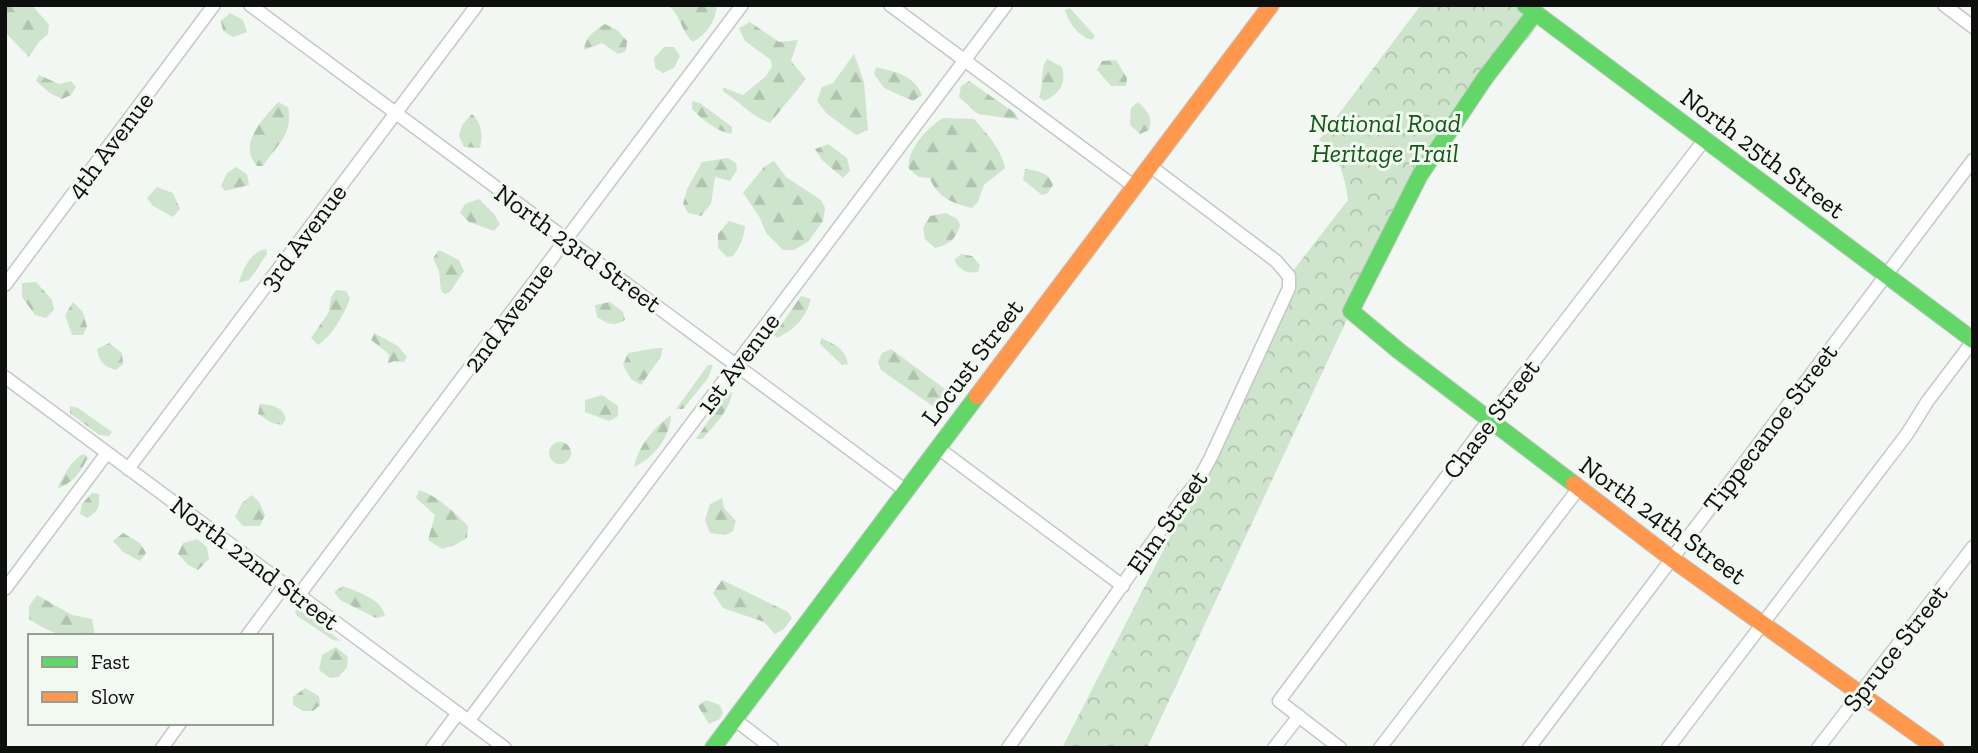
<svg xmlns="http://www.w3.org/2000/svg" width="1978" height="753" viewBox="0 0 1978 753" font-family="'Zilla Slab',serif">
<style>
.forest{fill:url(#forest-firs)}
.park{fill:url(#park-crowns)}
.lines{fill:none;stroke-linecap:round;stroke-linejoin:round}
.street-casing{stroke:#c5c8c5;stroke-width:15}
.fast-casing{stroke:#c5c8c5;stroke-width:18}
.slow-casing{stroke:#c5c8c5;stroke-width:18}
.street{stroke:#fdfefd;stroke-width:12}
.fast{stroke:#63d668;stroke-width:16}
.slow{stroke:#ff974d;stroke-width:16}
.labels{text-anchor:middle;stroke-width:6;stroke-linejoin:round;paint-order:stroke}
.park-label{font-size:26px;font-style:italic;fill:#155817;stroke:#f1f9f1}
.street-label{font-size:26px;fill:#0e100d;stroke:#f1f9f1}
</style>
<defs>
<pattern id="forest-firs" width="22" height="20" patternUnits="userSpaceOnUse" patternTransform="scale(1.75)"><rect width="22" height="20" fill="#cee4cc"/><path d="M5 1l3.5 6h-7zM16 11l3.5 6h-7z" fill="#b0c3ae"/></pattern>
<pattern id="park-crowns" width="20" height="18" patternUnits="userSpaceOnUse" patternTransform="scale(1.75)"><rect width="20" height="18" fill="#cee4cc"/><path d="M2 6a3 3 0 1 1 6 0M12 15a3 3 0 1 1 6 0" fill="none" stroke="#b0c3ae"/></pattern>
</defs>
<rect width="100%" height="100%" fill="#f3f7f3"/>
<g class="forest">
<polygon points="5,5 32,5 49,25 48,34 38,43 29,57 5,32"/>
<path d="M667,5H717C715,22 708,33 693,42C680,31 682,15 667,5Z"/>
<path d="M1070,8L1095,36L1092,40C1078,36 1069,24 1065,10Z"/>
<polygon points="230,13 243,20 247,32 233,37 223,31 221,21"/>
<path d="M750,22L779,42L798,40L791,61L806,79L770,123C752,117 740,102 724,92L722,87L743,95L765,77L772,67L771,60L745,41L739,28Z"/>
<path d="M605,24L617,30L627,41L626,51L618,54L602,43L584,50C585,37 595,30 605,24Z"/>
<polygon points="664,47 674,47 680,56 674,68 663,73 655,68 654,58"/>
<polygon points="854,54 864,82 868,130 856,135 827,114 817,101 822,87 833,83"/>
<path d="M1047,59L1062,67C1067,84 1059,94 1044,101L1039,97C1045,83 1039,71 1047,59Z"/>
<polygon points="1116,60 1127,78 1126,86 1111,86 1097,70 1102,61"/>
<path d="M876,67C896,72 914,75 922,95L913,101L884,88L874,74Z"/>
<polygon points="39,75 59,84 71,81 76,87 71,95 62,99 50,93 36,81"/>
<polygon points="969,81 1015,113 1019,120 978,114 959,97 961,86"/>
<path d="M692,101L700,103L732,127V134C716,131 703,120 692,109Z"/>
<path d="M278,102L288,107C294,134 277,145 263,166H257C237,143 263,120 278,102Z"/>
<path d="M1138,102C1147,111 1153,117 1149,130L1140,134L1130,125L1131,108Z"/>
<path d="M472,114C482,124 483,134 480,148L464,147L459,136L462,125Z"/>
<path d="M943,118L974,119C987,134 1001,148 1005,168L984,185L978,202L972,208C954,204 936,197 930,178L919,177L909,169C906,150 928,127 943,118Z"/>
<polygon points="828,144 847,158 850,171 843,178 822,160 815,149"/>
<polygon points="728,158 736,163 737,170 730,181 715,177 711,204 701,216 688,213 683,204 687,189 702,162"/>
<polygon points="774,161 786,177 821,200 825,208 823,221 808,242 794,250 783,250 766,233 759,216 743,193 764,167"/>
<polygon points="236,167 247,174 249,185 225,191 221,186 227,173"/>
<path d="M1025,169C1037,171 1049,172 1053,185L1048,193L1042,195L1023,180Z"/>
<polygon points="157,187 173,193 180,209 173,217 153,206 147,198"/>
<polygon points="479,199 494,214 500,224 494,231 469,222 460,213 465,204"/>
<path d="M946,213L957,219L960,225C956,239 949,245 935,248L925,239L923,228L930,216Z"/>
<path d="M729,221L745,226C744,238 740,247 733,256L727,257L718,248V234Z"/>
<path d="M266,249L267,254L249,280L239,283C242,270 251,251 266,249Z"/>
<polygon points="439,250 459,260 464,271 450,292 445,294 441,291 439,271 433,258"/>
<path d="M961,254L972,256L980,265L978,272C966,274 960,270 954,260Z"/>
<polygon points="36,282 52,300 54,310 46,318 35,315 22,297 22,283"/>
<path d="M336,290L346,291L350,298C345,313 332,336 318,345L311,338L329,312L331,297Z"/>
<path d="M801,296L811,299C805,319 795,329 777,338L774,335Z"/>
<polygon points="73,302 83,312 87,327 83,335 72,335 65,315"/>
<path d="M610,302L623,312L625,320C613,327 608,324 597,317L595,305Z"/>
<polygon points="374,333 398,346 407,357 404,362 394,361 388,364 389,354 371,340"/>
<path d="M821,338C834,344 845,348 848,364L842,365L820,344Z"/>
<path d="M109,343L122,353L123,364L116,370C104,367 99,362 97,349Z"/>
<polygon points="657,348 663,348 660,358 641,385 631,379 623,365 628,353"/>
<polygon points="891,349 949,392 951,398 944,406 934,407 881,370 878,362 882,353"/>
<polygon points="708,365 713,365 708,378 683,409 676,409"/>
<path d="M732,392C731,409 713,427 702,439H696L726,395Z"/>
<polygon points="602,395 618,406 618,416 609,421 585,412 585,400"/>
<path d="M260,404C272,405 282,406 286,419L282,425L272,423L258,414Z"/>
<polygon points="70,406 78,408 112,432 109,436 99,435 70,413"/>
<path d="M671,415C670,437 654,458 634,467C637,448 655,426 671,415Z"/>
<circle cx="560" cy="453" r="11"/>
<path d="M83,454L88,457C81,472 73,483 57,489C63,477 70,461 83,454Z"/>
<path d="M419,490C439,497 453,511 468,526L467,538L455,545L442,549L428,540L435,515L416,498Z"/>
<path d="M92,493L99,494C100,507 98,512 87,518L80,514L82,504Z"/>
<polygon points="252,495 259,502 265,515 260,526 243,526 235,517 242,503"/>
<polygon points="722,498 724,508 736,521 733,531 726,535 710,533 705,520 710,504"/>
<polygon points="123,533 140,543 146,553 140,561 123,552 113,541"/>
<polygon points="197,539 207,547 209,559 198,570 188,565 178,554 183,543"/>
<polygon points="722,580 788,612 792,618 784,629 775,634 764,622 723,608 713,593"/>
<path d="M343,586C358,592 382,599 385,616L376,618L340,600L334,592Z"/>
<path d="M37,595L72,615L92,619L95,636C64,636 56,637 29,619V606Z"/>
<polygon points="297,608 341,641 333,640 299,617 295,613"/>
<polygon points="336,647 348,657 347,667 339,677 330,678 319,670 322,655"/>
<polygon points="305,688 319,696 320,705 313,711 303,711 293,705 293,697"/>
<polygon points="706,700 720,705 723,713 720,719 709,724 698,706"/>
</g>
<path class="park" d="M1421,5H1543V15L1529,38L1485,78L1420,175L1351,311L1147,748H1062L1211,457L1289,276L1348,200C1345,176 1339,155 1319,140Z"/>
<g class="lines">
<defs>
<g id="street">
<polyline points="250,5 906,491"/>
<polyline points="890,5 1135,187"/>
<polyline points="1944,5 1973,27"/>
<polyline points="5,285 214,5"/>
<polyline points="5,377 505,748"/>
<polyline points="938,448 1123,586"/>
<polyline points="128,469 477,5"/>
<polyline points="5,589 107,453"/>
<polyline points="299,595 742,5"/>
<polyline points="247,636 285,585"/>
<polyline points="734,719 772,748"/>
<polyline points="469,720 1006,5"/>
<polyline points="162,748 180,723"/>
<polyline points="432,748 458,713"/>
<polyline points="1008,748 1182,500 1198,481 1211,457 1289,288 1289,276 1276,261 1150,166"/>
<polyline points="1274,748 1299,716"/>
<polyline points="1340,748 1279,701 1489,420 1705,139"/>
<polyline points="1380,748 1579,488"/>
<polyline points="1529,748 1973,160"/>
<polyline points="1668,748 1907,434 1927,402 1973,341"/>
<polyline points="1818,748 1973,547"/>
</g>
<g id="fast">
<polyline points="1525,5 1973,340"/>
<polyline points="1535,13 1485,78 1420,175 1351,311 1399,351 1574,484"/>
<polyline points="713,748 977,396"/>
</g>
<g id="slow">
<polyline points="977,396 1271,5"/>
<polyline points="1574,484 1672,559 1936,748"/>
</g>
</defs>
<use href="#street" class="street-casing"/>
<use href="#fast" class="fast-casing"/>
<use href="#slow" class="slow-casing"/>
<use href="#street" class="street"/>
<use href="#fast" class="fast"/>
<use href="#slow" class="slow"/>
</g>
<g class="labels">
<g class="park-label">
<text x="1385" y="132">National Road<tspan x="1385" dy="30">Heritage Trail</tspan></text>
</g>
<g class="street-label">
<text transform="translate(110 145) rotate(-53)" y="9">4th Avenue</text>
<text transform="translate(1763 153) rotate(37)" y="9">North 25th Street</text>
<text transform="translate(303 237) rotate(-53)" y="9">3rd Avenue</text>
<text transform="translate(578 248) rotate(36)" y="9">North 23rd Street</text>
<text transform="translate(508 317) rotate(-53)" y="9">2nd Avenue</text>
<text transform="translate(972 362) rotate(-53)" y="9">Locust Street</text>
<text transform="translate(738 363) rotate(-53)" y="9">1st Avenue</text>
<text transform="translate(1491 419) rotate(-53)" y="9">Chase Street</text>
<text transform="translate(1770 428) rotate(-53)" y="9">Tippecanoe Street</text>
<text transform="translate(1663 520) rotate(36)" y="9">North 24th Street</text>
<text transform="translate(1167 522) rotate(-55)" y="9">Elm Street</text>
<text transform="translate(255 563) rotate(37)" y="9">North 22nd Street</text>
<text transform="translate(1895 648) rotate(-52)" y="9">Spruce Street</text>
</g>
</g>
<rect width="1978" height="753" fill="none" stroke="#0e100d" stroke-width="14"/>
<rect x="28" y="634" width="245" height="91" fill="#f1f9f1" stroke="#969c96" stroke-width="2"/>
<rect x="42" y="657" width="35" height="10" fill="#63d668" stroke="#969c96" stroke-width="2"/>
<text x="91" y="669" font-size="21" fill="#0e100d">Fast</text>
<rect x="42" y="692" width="35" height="10" fill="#ff974d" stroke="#969c96" stroke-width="2"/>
<text x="91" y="704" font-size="21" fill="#0e100d">Slow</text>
</svg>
